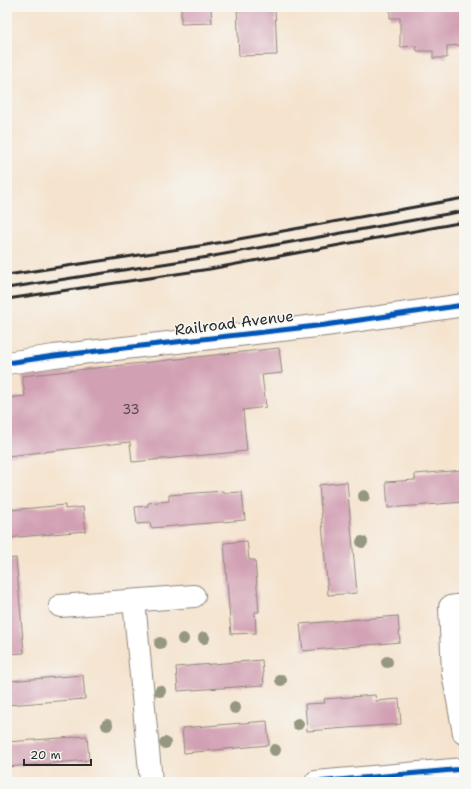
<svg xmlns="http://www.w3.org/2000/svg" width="471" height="789" viewBox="0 0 471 789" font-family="'Shantell Sans',sans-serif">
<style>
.building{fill:#d2a0b3}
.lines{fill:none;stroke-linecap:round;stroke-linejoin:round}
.minor-casing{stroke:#90877c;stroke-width:24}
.minor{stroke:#fff;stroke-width:22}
.rail{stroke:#2b2b2b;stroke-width:3}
.cycleway-casing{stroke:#f6f6f2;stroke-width:8}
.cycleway{stroke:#0057b8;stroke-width:5}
.tree{fill:#969781}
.labels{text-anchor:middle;stroke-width:3;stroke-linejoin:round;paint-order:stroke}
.number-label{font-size:13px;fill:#55484d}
.street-label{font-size:15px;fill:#2b2b2b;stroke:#f6f6f2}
</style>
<rect width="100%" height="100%" fill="#f6f6f2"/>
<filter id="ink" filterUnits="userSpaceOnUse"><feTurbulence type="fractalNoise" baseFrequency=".025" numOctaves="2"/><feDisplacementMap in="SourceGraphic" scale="8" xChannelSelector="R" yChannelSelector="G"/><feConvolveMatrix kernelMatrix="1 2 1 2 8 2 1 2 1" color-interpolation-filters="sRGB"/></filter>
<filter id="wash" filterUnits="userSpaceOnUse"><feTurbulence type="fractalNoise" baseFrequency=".012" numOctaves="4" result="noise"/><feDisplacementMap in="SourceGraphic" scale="16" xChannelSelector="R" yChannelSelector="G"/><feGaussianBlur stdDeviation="0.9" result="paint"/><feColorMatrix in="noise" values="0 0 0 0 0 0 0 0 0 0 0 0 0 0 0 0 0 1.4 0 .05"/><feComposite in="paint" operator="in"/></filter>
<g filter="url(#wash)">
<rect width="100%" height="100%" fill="#f5e3ce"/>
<g id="blocks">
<g class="building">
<polygon points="181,7 211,7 212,23 181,24"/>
<polygon points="237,7 275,7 277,55 239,56"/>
<polygon points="390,7 464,7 464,45 447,46 447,58 433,58 433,51 417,51 416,46 400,47 400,18 390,18"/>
<polygon points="279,348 282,373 262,375 266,407 243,410 247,451 132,462 130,442 7,456 7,398 25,396 22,376"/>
<polygon points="464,470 464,502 388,508 386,482 415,480 415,474"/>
<polygon points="347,482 357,593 328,595 319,485"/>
<polygon points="223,491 223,493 242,492 245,520 151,528 150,523 137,524 135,507 148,506 148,503 169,501 169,495"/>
<polygon points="65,505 65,509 83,507 86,531 7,538 7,516 10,516 10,510"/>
<polygon points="247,541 249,560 255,560 259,612 255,612 256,633 231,634 224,543"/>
<polygon points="16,558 24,653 7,654 7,559"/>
<polygon points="398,616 400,642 303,651 300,624"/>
<polygon points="262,660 264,685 178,691 176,667"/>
<polygon points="83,675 85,699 7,705 7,681"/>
<polygon points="375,695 376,701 399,699 401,724 307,731 305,704 325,703 324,699"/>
<polygon points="267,721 269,745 184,753 182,728"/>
<polygon points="87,736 89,760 7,767 7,742"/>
</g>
</g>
</g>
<g filter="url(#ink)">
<use href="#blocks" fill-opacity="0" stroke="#90877c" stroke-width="1"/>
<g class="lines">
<defs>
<g id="minor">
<polyline points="7,363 54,356 325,325 464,305"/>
<polyline points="134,601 151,782"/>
<polyline points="464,605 450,607 453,673 464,733"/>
<polyline points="60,606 194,596"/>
<polyline points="316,782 464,769"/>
</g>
</defs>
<use href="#minor" class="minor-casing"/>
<use href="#minor" class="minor"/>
<g class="rail">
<polyline points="7,275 206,245 464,198"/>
<polyline points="7,288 208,257 464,211"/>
<polyline points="7,299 210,269 464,222"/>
</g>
<defs>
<g id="cycleway">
<polyline points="7,363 54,356 325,325 464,305"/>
<polyline points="316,782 464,769"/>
</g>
</defs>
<use href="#cycleway" class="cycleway-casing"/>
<use href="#cycleway" class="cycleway"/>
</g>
<g class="tree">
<circle cx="364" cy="496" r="6"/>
<circle cx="362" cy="542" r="6"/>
<circle cx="204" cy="638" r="6"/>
<circle cx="183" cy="639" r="6"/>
<circle cx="160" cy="643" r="6"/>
<circle cx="387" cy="662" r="6"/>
<circle cx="281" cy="680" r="6"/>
<circle cx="160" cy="691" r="6"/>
<circle cx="235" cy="708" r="6"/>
<circle cx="298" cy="724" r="6"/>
<circle cx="107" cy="725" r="6"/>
<circle cx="165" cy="743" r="6"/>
<circle cx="275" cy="750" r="6"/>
</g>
</g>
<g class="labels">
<g class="number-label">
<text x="131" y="414">33</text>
</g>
<g class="street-label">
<text transform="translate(234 323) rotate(-7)" y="5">Railroad Avenue</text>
</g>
</g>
<rect width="471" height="789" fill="none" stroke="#f6f6f2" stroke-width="24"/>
<path d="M24 759v6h67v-6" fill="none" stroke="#2b2b2b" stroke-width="2"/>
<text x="30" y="759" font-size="12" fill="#2b2b2b" stroke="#f6f6f2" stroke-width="3" paint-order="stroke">20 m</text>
</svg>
